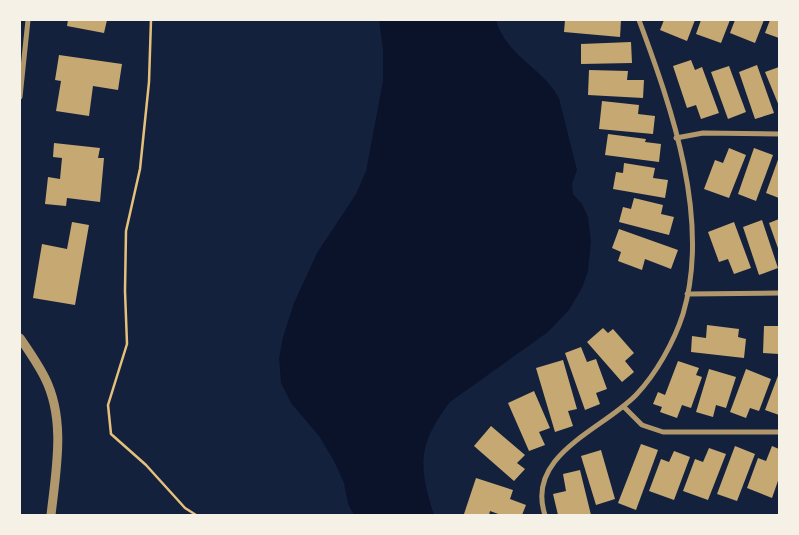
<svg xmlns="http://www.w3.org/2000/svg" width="799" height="535" viewBox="0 0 799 535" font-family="Merriweather,serif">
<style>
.water{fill:#0b132b}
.building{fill:#c6a872}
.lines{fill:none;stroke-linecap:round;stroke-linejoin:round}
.path{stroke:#e5c07b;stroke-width:2.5}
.minor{stroke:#b1986c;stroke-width:5}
.tertiary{stroke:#b1986c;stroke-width:9}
</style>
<rect width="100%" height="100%" fill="#14213d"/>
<path class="water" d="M379,20H496C507,57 542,67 559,98L577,170L572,184L573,194L582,204L588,217L591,241L588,271L582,288L569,310L548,332L450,402C418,444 418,465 434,515H354L348,504L344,483L334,461L319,436L291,403L281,383L279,358L283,337L294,303L317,253L356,194L366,171L383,81V50Z"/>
<g class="building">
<polygon points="68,20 107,20 104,33 67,26"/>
<polygon points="565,20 621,20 620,37 564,32"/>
<polygon points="664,20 695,20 687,41 660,30"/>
<polygon points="701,20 730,20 721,43 696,34"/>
<polygon points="735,20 764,20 755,43 730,33"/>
<polygon points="770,20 779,20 779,38 765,33"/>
<polygon points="631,42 632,63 581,64 581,44"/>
<polygon points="59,55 122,64 118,90 93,86 89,116 56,111 61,81 55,80"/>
<polygon points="691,60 695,70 702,67 719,113 701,119 696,105 687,108 673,66"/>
<polygon points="757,65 774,113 755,119 739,72"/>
<polygon points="729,66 746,112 728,119 711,72"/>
<polygon points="779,67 779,106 765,72"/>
<polygon points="589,70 628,71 627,80 644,80 643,98 588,95"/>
<polygon points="602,101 639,105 638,114 655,116 653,134 599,129"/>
<polygon points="608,134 646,139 645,142 661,144 659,162 605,155"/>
<polygon points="54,143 100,148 98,158 104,158 100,202 67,198 66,206 45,204 48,177 60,179 62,158 53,157"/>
<polygon points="729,148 746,155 729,198 704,189 715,160 723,163"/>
<polygon points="754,148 773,155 756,201 738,194"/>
<polygon points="779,157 779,198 766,193"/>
<polygon points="624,163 655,168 653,178 668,180 665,198 613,189 616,172 623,173"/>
<polygon points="634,198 663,205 661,214 674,217 669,235 619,222 623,207 631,209"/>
<polygon points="779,219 779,251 769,223"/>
<polygon points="762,220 778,268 759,275 743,227"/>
<polygon points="72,222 89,225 75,305 33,298 42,244 67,249"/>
<polygon points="734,222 751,268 734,274 728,259 719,262 708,232"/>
<polygon points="619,229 678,250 671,269 645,259 642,270 618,261 621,252 612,248"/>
<polygon points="707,325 739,329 738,337 746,339 744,358 691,352 692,336 706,338"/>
<polygon points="764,326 779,326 779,354 763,353"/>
<polygon points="603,328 608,333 613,329 634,353 625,361 634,372 622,382 587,342"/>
<polygon points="581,347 587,362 596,359 607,389 596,393 600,404 585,410 565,353"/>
<polygon points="563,360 577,409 568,411 573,426 555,432 536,368"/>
<polygon points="678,361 699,368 696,375 702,377 691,408 682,405 677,418 660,412 662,407 653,404 658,392 665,395"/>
<polygon points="709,369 736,377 726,408 716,405 713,417 696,412"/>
<polygon points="746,369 771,379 759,411 750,408 746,418 730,412"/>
<polygon points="779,373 779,415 765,410"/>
<polygon points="534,391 550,428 539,432 545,445 529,451 508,403"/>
<polygon points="491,426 525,455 517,463 525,469 514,481 474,446"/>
<polygon points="641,444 658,450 636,510 618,503"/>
<polygon points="735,446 755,454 737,501 717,494"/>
<polygon points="772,446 779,449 779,478 772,498 747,488 758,458 766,461"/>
<polygon points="709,448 726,454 708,500 683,491 695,459 703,462"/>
<polygon points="601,450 615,499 596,505 581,456"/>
<polygon points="674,451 690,457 674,500 649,491 661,459 669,462"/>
<polygon points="580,470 591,515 558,515 553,494 566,491 563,474"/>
<polygon points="476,478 513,490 510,499 526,505 522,515 501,515 490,511 489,515 464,514"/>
</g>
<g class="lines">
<polyline class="path" points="151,20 149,82 140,169 126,231 125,291 127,344 108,405 111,434 146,465 185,508 196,515"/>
<g class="minor">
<polyline points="20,97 28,20"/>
<polyline points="676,138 703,133 779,134"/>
<polyline points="687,294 779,293"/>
<polyline points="624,407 642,425 663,432 779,432"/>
<path d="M545,515C525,455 602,430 636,395C656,374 674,342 683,314C711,220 672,109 639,20"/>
</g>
<path class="tertiary" d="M20,338C29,351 38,364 45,378C66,420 56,470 51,515"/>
</g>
<rect width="799" height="535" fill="none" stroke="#f6f1e7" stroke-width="42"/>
</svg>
